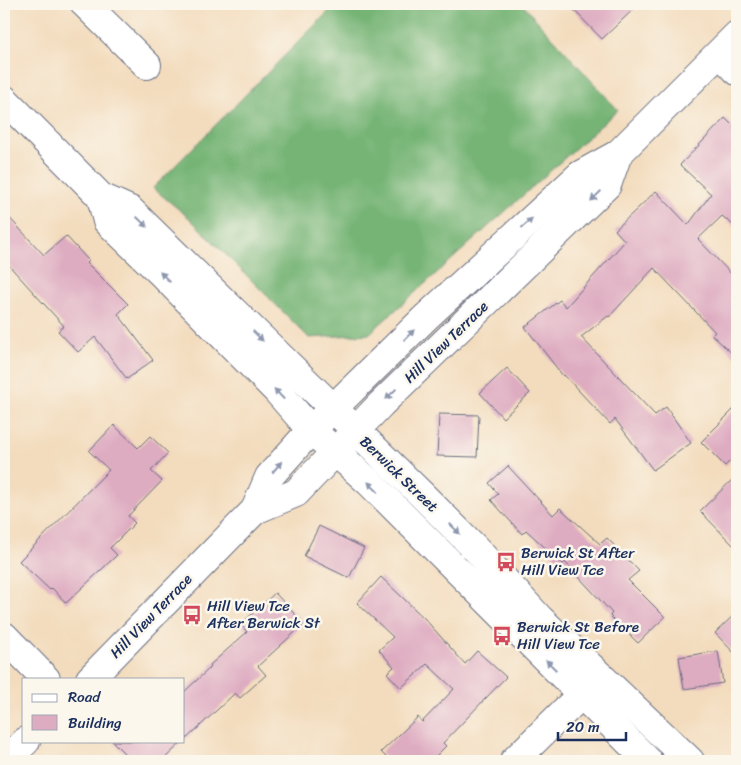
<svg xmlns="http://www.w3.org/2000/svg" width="741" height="765" viewBox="0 0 741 765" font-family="Sriracha,sans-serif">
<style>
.forest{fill:#75b474;stroke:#487269}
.building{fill:#deacc1}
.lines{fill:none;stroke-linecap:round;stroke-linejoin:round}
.minor-casing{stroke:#676c7f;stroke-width:30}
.major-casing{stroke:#676c7f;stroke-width:30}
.minor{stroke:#fff;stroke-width:28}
.major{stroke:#fff;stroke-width:28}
.oneway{fill:#8d97ae}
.labels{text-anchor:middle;stroke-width:5;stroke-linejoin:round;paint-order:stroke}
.street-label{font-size:15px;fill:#1b2f5e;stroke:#fbf7ec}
.poi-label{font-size:15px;fill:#1b2f5e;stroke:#fbf7ec;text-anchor:start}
</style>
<rect width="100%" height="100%" fill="#fbf7ec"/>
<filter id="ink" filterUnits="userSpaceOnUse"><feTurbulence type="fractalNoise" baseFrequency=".02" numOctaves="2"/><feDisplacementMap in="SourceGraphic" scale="10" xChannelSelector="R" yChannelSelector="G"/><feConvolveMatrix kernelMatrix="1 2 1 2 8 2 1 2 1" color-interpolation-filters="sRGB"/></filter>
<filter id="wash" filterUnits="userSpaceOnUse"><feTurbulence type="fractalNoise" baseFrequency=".0096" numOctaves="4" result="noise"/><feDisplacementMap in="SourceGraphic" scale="20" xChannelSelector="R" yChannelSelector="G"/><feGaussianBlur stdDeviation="1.12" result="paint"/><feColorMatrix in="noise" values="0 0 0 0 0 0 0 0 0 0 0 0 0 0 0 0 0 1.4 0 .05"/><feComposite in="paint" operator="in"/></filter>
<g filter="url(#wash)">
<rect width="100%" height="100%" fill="#f3dcbd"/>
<polygon class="forest" points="336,4 522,4 618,110 369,334 309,338 188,217 153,188"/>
<g id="blocks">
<g class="building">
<polygon points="568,4 639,4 602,39"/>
<polygon points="725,118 737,130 737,228 722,216 698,239 737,280 737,358 712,335 715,332 654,268 609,317 608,316 581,337 655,415 666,407 691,443 653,470 615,419 610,424 564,375 563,376 525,327 560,300 566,307 625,241 615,230 656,191 688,225 711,194 680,165"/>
<polygon points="4,212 44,255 66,236 89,261 87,263 128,304 118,314 153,360 127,379 95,337 78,352 58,331 64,326 4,260"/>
<polygon points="507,368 530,393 503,418 480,393"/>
<polygon points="737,406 737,454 725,466 701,442"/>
<polygon points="439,414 479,415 477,457 437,456"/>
<polygon points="114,425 138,448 150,436 168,453 151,471 162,481 128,516 135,523 110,548 117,555 66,603 52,588 50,590 19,561 109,470 89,451"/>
<polygon points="508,466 553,515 560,508 600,544 607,538 639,571 628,580 665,617 638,643 610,616 612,613 565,562 563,564 526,530 522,534 491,500 498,494 489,483"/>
<polygon points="737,475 737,549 700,511"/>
<polygon points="319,526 364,548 349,578 304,556"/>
<polygon points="381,577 424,618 465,664 477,651 506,677 443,743 446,746 431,761 390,761 381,752 418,717 422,722 454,689 427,664 401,688 387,673 394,667 379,650 393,637 357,603"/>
<polygon points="275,593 304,624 258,666 266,675 240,698 235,693 184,741 184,692 211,667 210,665 247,632 241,624"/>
<polygon points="737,612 737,656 715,633"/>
<polygon points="718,651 723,683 684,689 679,657"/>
<polygon points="112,741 183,741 162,761 132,761"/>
</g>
</g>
</g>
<g filter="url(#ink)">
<use href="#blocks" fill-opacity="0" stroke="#676c7f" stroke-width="1"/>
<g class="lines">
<defs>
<g id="minor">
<polyline points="85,4 147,65"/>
<polyline points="720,53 737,71"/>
<polyline points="4,636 46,679"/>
<polyline points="514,761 598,678"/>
</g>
<g id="major">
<polyline points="4,99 101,197 130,210 422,495 476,549 540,619 690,761"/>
<polyline points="101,197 107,221 162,274 277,391 311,430 369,482 648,761"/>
<polyline points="255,510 296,493 381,404 607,185 618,154"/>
<polyline points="90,679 255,510 269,477 311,430 425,318 580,175 618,154 737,35"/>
<polyline points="5,761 26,741"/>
</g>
</defs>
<use href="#minor" class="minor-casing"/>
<use href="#major" class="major-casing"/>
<use href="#minor" class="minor"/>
<use href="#major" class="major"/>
</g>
<defs><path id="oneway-solid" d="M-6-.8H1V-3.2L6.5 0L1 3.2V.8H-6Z" transform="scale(1.25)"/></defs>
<g class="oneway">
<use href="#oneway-solid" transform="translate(596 196) rotate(136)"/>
<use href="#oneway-solid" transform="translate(142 222) rotate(44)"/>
<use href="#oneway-solid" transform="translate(527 223) rotate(-42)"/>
<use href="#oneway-solid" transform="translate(165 277) rotate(-135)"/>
<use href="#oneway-solid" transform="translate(409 335) rotate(-44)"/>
<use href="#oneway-solid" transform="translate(258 336) rotate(44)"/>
<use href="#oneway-solid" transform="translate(279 394) rotate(-133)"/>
<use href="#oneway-solid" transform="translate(391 394) rotate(136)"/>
<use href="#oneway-solid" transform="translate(277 467) rotate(-50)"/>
<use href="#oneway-solid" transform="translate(373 487) rotate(-135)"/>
<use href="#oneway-solid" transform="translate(455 529) rotate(45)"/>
<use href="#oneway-solid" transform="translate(551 665) rotate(-135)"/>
</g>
</g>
<defs>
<symbol id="bus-bare" viewBox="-9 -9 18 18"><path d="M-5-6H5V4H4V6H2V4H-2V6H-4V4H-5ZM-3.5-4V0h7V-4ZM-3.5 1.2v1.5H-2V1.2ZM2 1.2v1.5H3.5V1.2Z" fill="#d1495b" stroke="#fbf7ec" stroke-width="2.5" paint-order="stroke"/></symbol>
</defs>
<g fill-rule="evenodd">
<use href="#bus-bare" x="492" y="548" width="28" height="28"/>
<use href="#bus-bare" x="178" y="601" width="28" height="28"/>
<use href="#bus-bare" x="488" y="622" width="28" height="28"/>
</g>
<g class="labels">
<g class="street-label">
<text transform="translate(446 342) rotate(-44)" y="5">Hill View Terrace</text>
<text transform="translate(399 474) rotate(44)" y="5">Berwick Street</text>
<text transform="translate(151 616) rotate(-46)" y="5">Hill View Terrace</text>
</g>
<g class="poi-label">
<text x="521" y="558">Berwick St After<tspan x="521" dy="17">Hill View Tce</tspan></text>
<text x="207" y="611">Hill View Tce<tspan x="207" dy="17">After Berwick St</tspan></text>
<text x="517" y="632">Berwick St Before<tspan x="517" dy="17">Hill View Tce</tspan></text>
</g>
</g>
<rect width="741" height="765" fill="none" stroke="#fbf7ec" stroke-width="20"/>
<rect x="22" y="678" width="162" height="65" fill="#fbf7ec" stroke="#a1a7b3"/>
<rect x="32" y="694" width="25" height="8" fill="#ffffff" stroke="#a1a7b3"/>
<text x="68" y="702" font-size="15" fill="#1b2f5e">Road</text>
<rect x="32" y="715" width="25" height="15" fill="#deacc1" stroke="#a1a7b3"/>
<text x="68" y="728" font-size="15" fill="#1b2f5e">Building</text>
<path d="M558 732v8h68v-8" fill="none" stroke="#1b2f5e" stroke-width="2.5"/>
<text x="566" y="732" font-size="15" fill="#1b2f5e" stroke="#fbf7ec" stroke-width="4" paint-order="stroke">20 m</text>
</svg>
